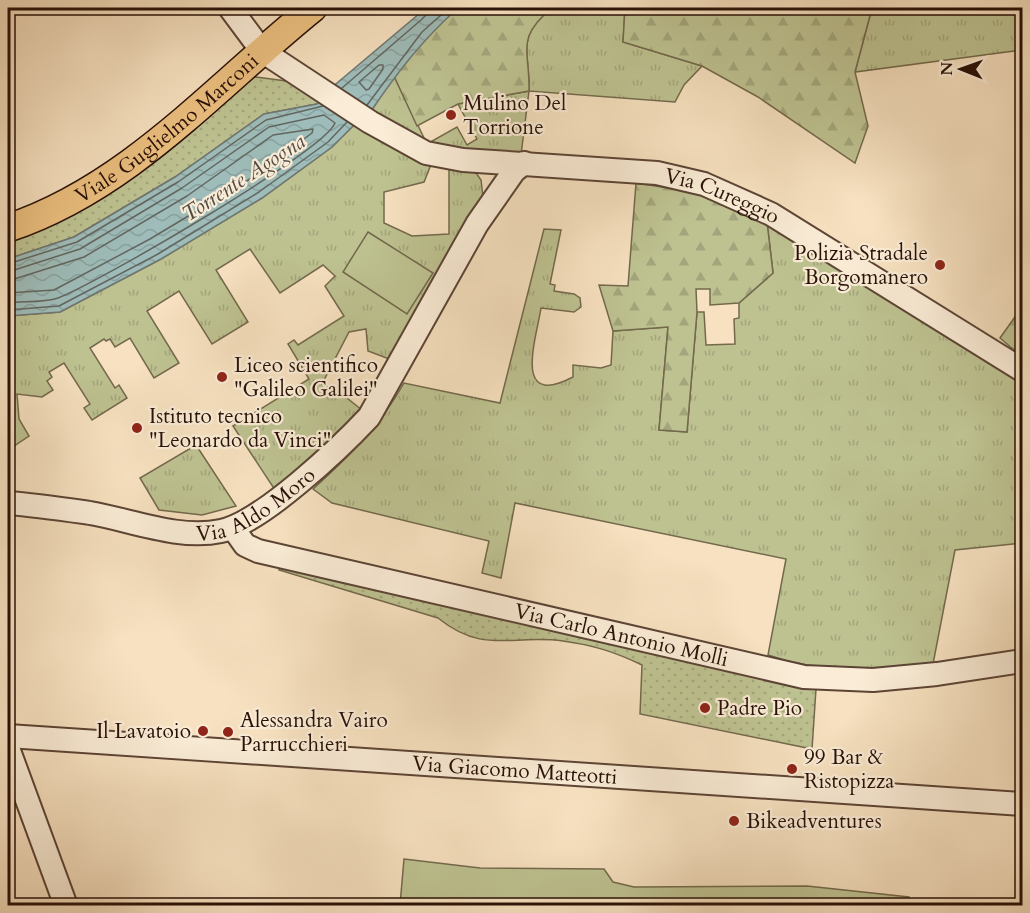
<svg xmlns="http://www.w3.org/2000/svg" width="1030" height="913" viewBox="0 0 1030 913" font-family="Cardo,serif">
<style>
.grass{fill:url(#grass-tufts);stroke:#73694c;stroke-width:1.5}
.forest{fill:url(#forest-firs);stroke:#73694c;stroke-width:1.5}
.park{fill:url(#park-dots);stroke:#73694c;stroke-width:1.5}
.pitch{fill:#bec291;stroke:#73694c;stroke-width:1.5}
.water{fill:url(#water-waves);stroke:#6f7772;stroke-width:1.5}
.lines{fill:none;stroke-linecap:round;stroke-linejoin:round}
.shore{stroke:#636660;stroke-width:1.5}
.minor-casing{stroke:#5c4435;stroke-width:26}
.major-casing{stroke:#281007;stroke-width:30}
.minor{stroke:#faecd6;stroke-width:22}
.major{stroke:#ecc080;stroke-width:27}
.poi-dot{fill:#8f2418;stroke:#faecd6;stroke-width:2}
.labels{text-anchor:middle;stroke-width:4.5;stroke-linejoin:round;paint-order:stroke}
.poi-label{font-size:21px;fill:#281007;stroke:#faecd6;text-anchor:start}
.street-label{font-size:21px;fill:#281007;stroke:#faecd6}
.water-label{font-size:22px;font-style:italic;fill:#514c45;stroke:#faecd6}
</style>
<defs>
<pattern id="grass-tufts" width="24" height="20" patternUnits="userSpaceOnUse" patternTransform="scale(1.5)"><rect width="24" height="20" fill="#bec291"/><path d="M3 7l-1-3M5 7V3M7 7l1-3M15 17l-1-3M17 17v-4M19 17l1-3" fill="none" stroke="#a3a67c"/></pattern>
<pattern id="forest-firs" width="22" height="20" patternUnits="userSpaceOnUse" patternTransform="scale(1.5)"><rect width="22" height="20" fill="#bec291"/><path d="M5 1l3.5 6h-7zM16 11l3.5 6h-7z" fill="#a3a67c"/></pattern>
<pattern id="park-dots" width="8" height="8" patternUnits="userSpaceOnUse" patternTransform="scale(1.5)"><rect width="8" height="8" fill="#bec291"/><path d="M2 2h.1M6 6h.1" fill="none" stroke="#a3a67c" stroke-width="1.8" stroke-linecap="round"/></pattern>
<pattern id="water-waves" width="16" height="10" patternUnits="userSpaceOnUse" patternTransform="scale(1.5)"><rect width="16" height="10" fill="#9ebcb9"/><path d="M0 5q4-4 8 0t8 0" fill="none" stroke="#88a19e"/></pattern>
</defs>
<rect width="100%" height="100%" fill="#f7e1c0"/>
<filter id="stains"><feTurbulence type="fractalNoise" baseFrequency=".00333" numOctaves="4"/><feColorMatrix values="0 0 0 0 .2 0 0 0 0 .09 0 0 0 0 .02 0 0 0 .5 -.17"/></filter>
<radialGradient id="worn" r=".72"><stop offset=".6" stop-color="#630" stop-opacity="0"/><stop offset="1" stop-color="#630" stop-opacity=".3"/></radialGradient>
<g class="grass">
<path d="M552,8H625L623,42L702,66L684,85L675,102L529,91L521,155L435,151L402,137L369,114L394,76L427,144L457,127L467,145L477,139L458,104L529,91C530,50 515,38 552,8Z"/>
<polygon points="872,8 1022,8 1022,50 855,72"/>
<polygon points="358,121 432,162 424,182 384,192 384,223 412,236 449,234 449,166 474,170 481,180 483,197 392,360 368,351 366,329 349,332 322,384 343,395 362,410 345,430 275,490 233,426 309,379 288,344 294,340 298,345 344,316 325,286 335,276 323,265 280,293 250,249 216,270 248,322 212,344 179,291 147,311 179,363 154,378 130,338 115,347 110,339 106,341 104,339 90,348 115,388 119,385 127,398 92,420 84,408 90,404 64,363 49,372 52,377 47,381 53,390 42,397 17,394 19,419 29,436 8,450 8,316 60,312 161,259 262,198 332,147"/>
<path d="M767,222L1022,380V543L955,550L933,664C873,669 826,675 768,655L786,559L515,503L501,578L482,573L489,541L332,503L313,489C348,457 380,426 404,383L500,403L544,229L561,230L550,284L555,285L554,291L574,294L580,298L581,307L574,312L541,308C536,340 512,409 573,377V365L601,368L611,365L613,331L668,327L659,430L687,432L697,312H704L706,345L735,344L734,319L739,318V303L773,273Z"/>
<polygon points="196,445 236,506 202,515 159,510 140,478"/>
</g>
<g class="forest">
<path d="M458,8H552C515,38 530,50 529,91L458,104L417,126L394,76L427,35Z"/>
<polygon points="625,8 872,8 855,72 868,126 855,163 758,97 702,66 623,42"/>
<polygon points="636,183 701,193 767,222 773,273 739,303 710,305 710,289 696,289 697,312 687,432 659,430 668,327 613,331 599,285 628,286"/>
<polygon points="1022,307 1022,357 1000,338"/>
</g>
<g class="park">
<polygon points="256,77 294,82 323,96 317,104 264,114 175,177 74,237 8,259 8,228 245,78"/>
<path d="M280,562L816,689L812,749L640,714L642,665C615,652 593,645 563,641C511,634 484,655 438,618L279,570Z"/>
</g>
<g class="pitch">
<polygon points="368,232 433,273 407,314 343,272"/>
<polygon points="404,859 480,868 604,869 613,882 634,887 807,886 909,897 911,905 400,905"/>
</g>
<g class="water">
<path d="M426,8H458C422,40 396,74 369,114L351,96L345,100L330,89Z"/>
<polygon points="322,98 358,121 332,147 262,198 161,259 60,312 8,316 8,259 74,237 175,177 264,114 317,104"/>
</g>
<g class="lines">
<g class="shore">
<polygon points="379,65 383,65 383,69 369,89 366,90 359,82"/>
<polyline points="342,88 421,20 428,13 429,8"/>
<polyline points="367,105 422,32 449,8"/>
<polyline points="8,264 77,242 178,182 266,120 323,106"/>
<path d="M8,272L80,249L182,188L269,127L324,115L335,123C325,151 96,284 58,298C43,303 23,301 8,303"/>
<polyline points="8,281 84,257 187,196 273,135 313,129 312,133 250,179 150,239 54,290 8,293"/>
<polyline points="8,310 59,306 158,254 259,192 328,142 347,122"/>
</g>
<defs>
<g id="minor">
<path id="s1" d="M230,8L262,51L370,122L426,153L463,160L657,173L704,184L771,214L1022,370"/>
<path id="s2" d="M8,503C35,505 62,509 90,513C131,520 179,540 221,531C261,523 340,448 369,417L477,224L514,171L524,163"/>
<path id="s3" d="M233,528L245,545L258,551L804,677L873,680L937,674L1022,661"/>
<path id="s4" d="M8,736L1022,804"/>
<polyline points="8,748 66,906"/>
</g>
<g id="major">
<path id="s5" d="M8,228C129,188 216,86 313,8"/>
</g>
</defs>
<use href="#minor" class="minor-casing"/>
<use href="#major" class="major-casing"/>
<use href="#minor" class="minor"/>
<use href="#major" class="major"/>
</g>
<g class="poi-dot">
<circle cx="451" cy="115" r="6"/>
<circle cx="940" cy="265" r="6"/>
<circle cx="222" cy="377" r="6"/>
<circle cx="137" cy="428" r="6"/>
<circle cx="705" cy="708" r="6"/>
<circle cx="203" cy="731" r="6"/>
<circle cx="228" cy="732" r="6"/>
<circle cx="792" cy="769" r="6"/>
<circle cx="734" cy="821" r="6"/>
</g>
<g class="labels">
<g class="poi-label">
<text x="463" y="110">Mulino Del<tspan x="463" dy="24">Torrione</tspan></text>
<text x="928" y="260" text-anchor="end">Polizia Stradale<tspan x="928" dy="24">Borgomanero</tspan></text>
<text x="234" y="372">Liceo scientifico<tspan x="234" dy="24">"Galileo Galilei"</tspan></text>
<text x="149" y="423">Istituto tecnico<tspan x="149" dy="24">"Leonardo da Vinci"</tspan></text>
<text x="717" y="715">Padre Pio</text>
<text x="240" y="727">Alessandra Vairo<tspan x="240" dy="24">Parrucchieri</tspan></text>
<text x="191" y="738" text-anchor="end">Il Lavatoio</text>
<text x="804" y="764">99 Bar &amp;<tspan x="804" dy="24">Ristopizza</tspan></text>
<text x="746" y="828">Bikeadventures</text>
</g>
<g class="street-label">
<text dy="7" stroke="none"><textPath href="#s5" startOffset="189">Viale Guglielmo Marconi</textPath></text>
<text dy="7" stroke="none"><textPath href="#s1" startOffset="548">Via Cureggio</textPath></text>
<text dy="7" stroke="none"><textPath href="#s2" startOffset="258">Via Aldo Moro</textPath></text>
<text dy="7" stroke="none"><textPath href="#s3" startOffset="408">Via Carlo Antonio Molli</textPath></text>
<text dy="7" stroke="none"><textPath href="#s4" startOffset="508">Via Giacomo Matteotti</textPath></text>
</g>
<g class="water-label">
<text transform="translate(243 177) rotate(-33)" y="8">Torrente Agogna</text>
</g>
</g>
<rect width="1030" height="913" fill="none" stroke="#f7e1c0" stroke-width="30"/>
<rect x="9" y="9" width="1012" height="895" fill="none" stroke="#281007" stroke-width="3"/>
<rect x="15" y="15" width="1000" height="883" fill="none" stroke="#281007" stroke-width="1.5"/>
<g transform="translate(961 69) rotate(271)" stroke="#faecd6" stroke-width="4.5" paint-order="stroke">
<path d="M0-4.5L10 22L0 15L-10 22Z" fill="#281007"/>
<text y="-9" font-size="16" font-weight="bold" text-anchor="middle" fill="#281007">N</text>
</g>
<rect width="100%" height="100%" filter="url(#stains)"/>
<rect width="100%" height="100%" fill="url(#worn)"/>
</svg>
